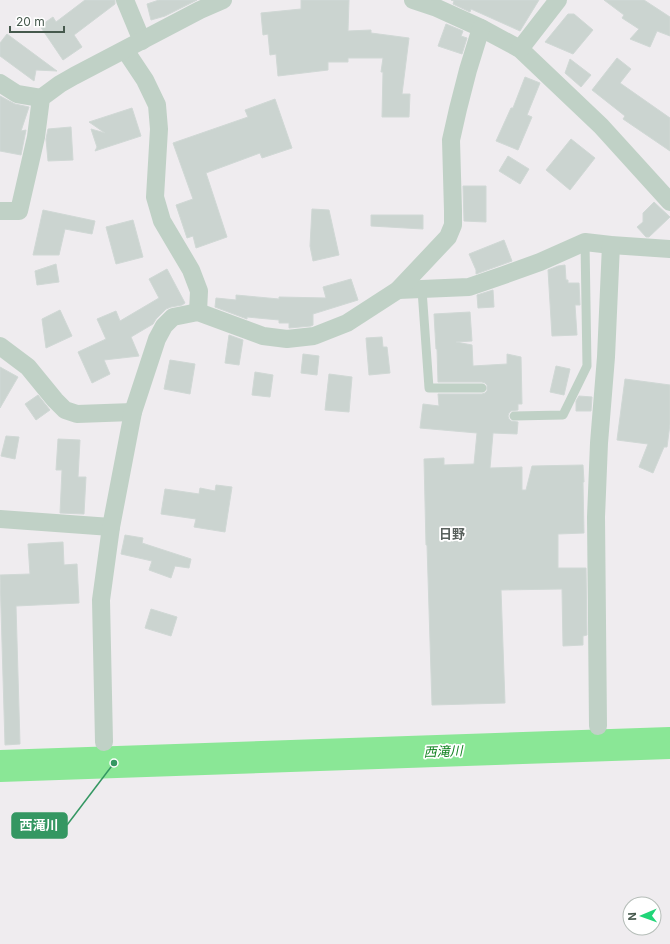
<svg xmlns="http://www.w3.org/2000/svg" width="670" height="944" viewBox="0 0 670 944" font-family="Inter,'Noto Sans JP',sans-serif">
<style>
.lines{fill:none;stroke-linecap:round;stroke-linejoin:round}
.river{stroke:#8ae796;stroke-width:32}
.building{fill:#cbd4d0;stroke:#d0d8d5}
.service{stroke:#c0d1c6;stroke-width:9}
.minor{stroke:#c0d1c6;stroke-width:18}
.labels{text-anchor:middle;stroke-width:3.5;stroke-linejoin:round;paint-order:stroke}
.neighbourhood-label{font-size:13px;font-weight:bold;fill:#59615d;stroke:#fff}
.water-label{font-size:13px;font-style:italic;fill:#128321;stroke:#fff}
.leader{fill:none;stroke:#349762;stroke-width:1.5}
.callout-dot{fill:#349762;stroke:#fff;stroke-width:1.5}
.callout{fill:#349762;stroke:#349762;stroke-width:1.5}
.callout-label{font-size:13px;text-anchor:middle;font-weight:bold;fill:#fff}
</style>
<rect width="100%" height="100%" fill="#efecef"/>
<g class="lines">
<polyline class="river" points="0,766 670,743"/>
</g>
<g class="building">
<polygon points="85,0 115,0 115,4 74,35 82,47 63,60 40,26 53,17 56,22"/>
<polygon points="159,0 197,0 165,16 151,20 147,4"/>
<polygon points="301,0 349,0 348,31 371,30 371,33 409,38 402,94 410,94 409,117 382,117 383,72 381,72 383,58 348,58 348,62 328,62 328,70 278,76 276,54 270,55 268,34 263,35 261,13 301,9"/>
<polygon points="451,0 539,0 520,31 471,9 470,12 453,4 454,1"/>
<polygon points="604,0 644,0 670,17 670,36 657,31 650,47 630,39 639,29 622,18 624,15"/>
<polygon points="568,14 574,14 593,30 573,54 545,42"/>
<polygon points="446,24 463,31 461,36 467,38 462,54 438,46"/>
<polygon points="7,34 57,71 36,70 34,81 0,56 0,43"/>
<polygon points="617,58 631,69 620,83 670,118 670,151 623,119 625,116 592,90"/>
<polygon points="570,59 591,75 581,87 565,73"/>
<polygon points="525,77 540,83 527,115 532,117 518,150 496,141 511,108 513,108"/>
<polygon points="0,96 15,104 29,107 21,131 26,130 21,155 0,151"/>
<polygon points="275,99 292,148 262,158 260,153 206,173 227,237 196,248 193,236 187,238 176,205 193,199 173,143 248,117 245,110"/>
<polygon points="132,108 141,136 95,151 97,147 91,129 105,133 89,122"/>
<polygon points="71,127 73,160 48,161 46,139 48,129"/>
<polygon points="571,139 595,158 570,190 546,170"/>
<polygon points="508,156 529,169 520,184 499,171"/>
<polygon points="463,186 486,186 486,222 464,221"/>
<polygon points="654,202 670,217 649,237 646,237 637,227 643,222 643,213"/>
<polygon points="312,209 329,210 339,255 313,261 310,246"/>
<polygon points="43,210 95,221 92,234 65,229 59,255 33,255"/>
<polygon points="371,215 423,215 423,229 371,226"/>
<polygon points="133,220 143,257 116,264 106,227"/>
<polygon points="504,240 512,261 476,274 476,270 469,254"/>
<polygon points="56,264 59,282 37,285 35,271"/>
<polygon points="565,265 566,280 568,280 568,283 579,283 580,305 575,305 577,335 552,336 548,270 558,266"/>
<polygon points="167,269 185,303 182,305 171,307 166,309 156,319 153,324 131,337 139,356 104,360 110,374 92,383 78,352 106,339 97,319 116,311 120,321 159,298 149,279"/>
<polygon points="351,279 358,300 313,314 313,325 311,326 289,328 289,323 279,323 279,320 247,317 247,319 215,307 216,298 236,300 236,295 279,299 279,297 326,298 323,287"/>
<polygon points="493,290 494,307 478,308 477,295"/>
<polygon points="60,310 72,336 46,348 42,319"/>
<polygon points="470,312 472,341 456,342 472,345 473,366 507,364 507,354 521,357 522,404 518,404 518,410 511,411 509,413 508,416 509,419 511,421 518,422 517,434 493,433 490,468 522,467 522,490 526,490 532,466 583,465 584,482 583,482 584,533 558,534 558,568 586,568 587,635 583,636 583,645 563,646 562,589 501,590 505,703 432,705 427,545 426,545 424,459 444,458 444,465 474,464 477,433 420,428 423,404 439,406 438,394 482,394 485,393 487,391 487,385 485,383 482,382 438,382 437,349 436,349 434,314"/>
<polygon points="229,335 243,340 239,365 225,363"/>
<polygon points="382,337 383,347 387,347 390,373 369,375 366,338"/>
<polygon points="303,354 319,356 317,375 301,373"/>
<polygon points="170,360 195,364 190,394 164,389"/>
<polygon points="556,366 570,369 564,395 550,392"/>
<polygon points="0,367 18,377 0,408"/>
<polygon points="255,372 273,375 270,397 252,395"/>
<polygon points="329,374 352,377 349,412 325,410"/>
<polygon points="625,379 670,385 670,424 667,447 664,447 653,473 639,467 648,444 617,440"/>
<polygon points="38,395 50,410 36,420 25,404"/>
<polygon points="579,396 592,397 591,411 576,411 576,401"/>
<polygon points="6,436 19,437 15,459 1,456"/>
<polygon points="58,439 80,440 78,477 86,477 84,514 60,513 62,470 56,470"/>
<polygon points="216,485 232,487 225,532 194,527 196,519 161,514 165,489 199,494 200,488 215,491"/>
<polygon points="125,535 143,538 142,543 191,559 189,568 175,566 171,578 149,570 152,561 121,554"/>
<polygon points="63,542 64,565 77,564 79,603 16,606 20,744 5,745 0,575 30,574 28,544"/>
<polygon points="151,609 177,617 171,636 145,628"/>
</g>
<g class="lines">
<g class="service">
<polyline points="422,290 429,388 482,388"/>
<polyline points="514,416 563,415 587,366 585,242"/>
</g>
<g class="minor">
<polyline points="125,0 142,41"/>
<polyline points="413,0 437,8 481,28 520,49 601,126 670,202"/>
<polyline points="520,49 558,0"/>
<polyline points="125,50 145,80 157,105 159,129 155,197 162,221 191,270 199,291 198,312"/>
<polyline points="0,83 17,94 41,98"/>
<polyline points="0,211 19,211 36,137 41,98 60,84 74,76 200,10 223,0"/>
<polyline points="398,290 469,287 504,275 540,262 585,242 611,245 670,249"/>
<polyline points="0,346 28,367 55,400 65,410 77,414 133,412"/>
<polyline points="0,519 111,527"/>
<polyline points="598,726 596,517 599,443 606,357 611,245"/>
<polyline points="104,742 101,600 111,527 133,412 157,339 164,326 173,317 198,312 263,336 287,339 314,336 347,323 398,290 448,237 453,225 453,211 451,140 458,109 468,70 481,28"/>
</g>
</g>
<g class="labels">
<g class="neighbourhood-label">
<text x="452" y="539">日野</text>
</g>
<g class="water-label">
<text transform="translate(443 751) rotate(-2)" y="5">西滝川</text>
</g>
</g>
<path class="leader" d="M114 763L67 825"/>
<circle class="callout-dot" cx="114" cy="763" r="4"/>
<rect class="callout" x="12" y="813" width="55" height="25" rx="4"/>
<g class="callout-label">
<text x="39" y="830">西滝川</text>
</g>
<g transform="translate(642 916) rotate(268)"><circle r="19" fill="#ffffff" stroke="#b5bdb8"/>
<path d="M0-3L7 15L0 10L-7 15Z" fill="#21d578"/>
<text y="-6" font-size="11" font-weight="bold" text-anchor="middle" fill="#46594d">N</text>
</g>
<path d="M10 26v6h54v-6" fill="none" stroke="#46594d" stroke-width="2"/>
<text x="16" y="26" font-size="12" fill="#46594d" stroke="#ffffff" stroke-width="3" paint-order="stroke">20 m</text>
</svg>
